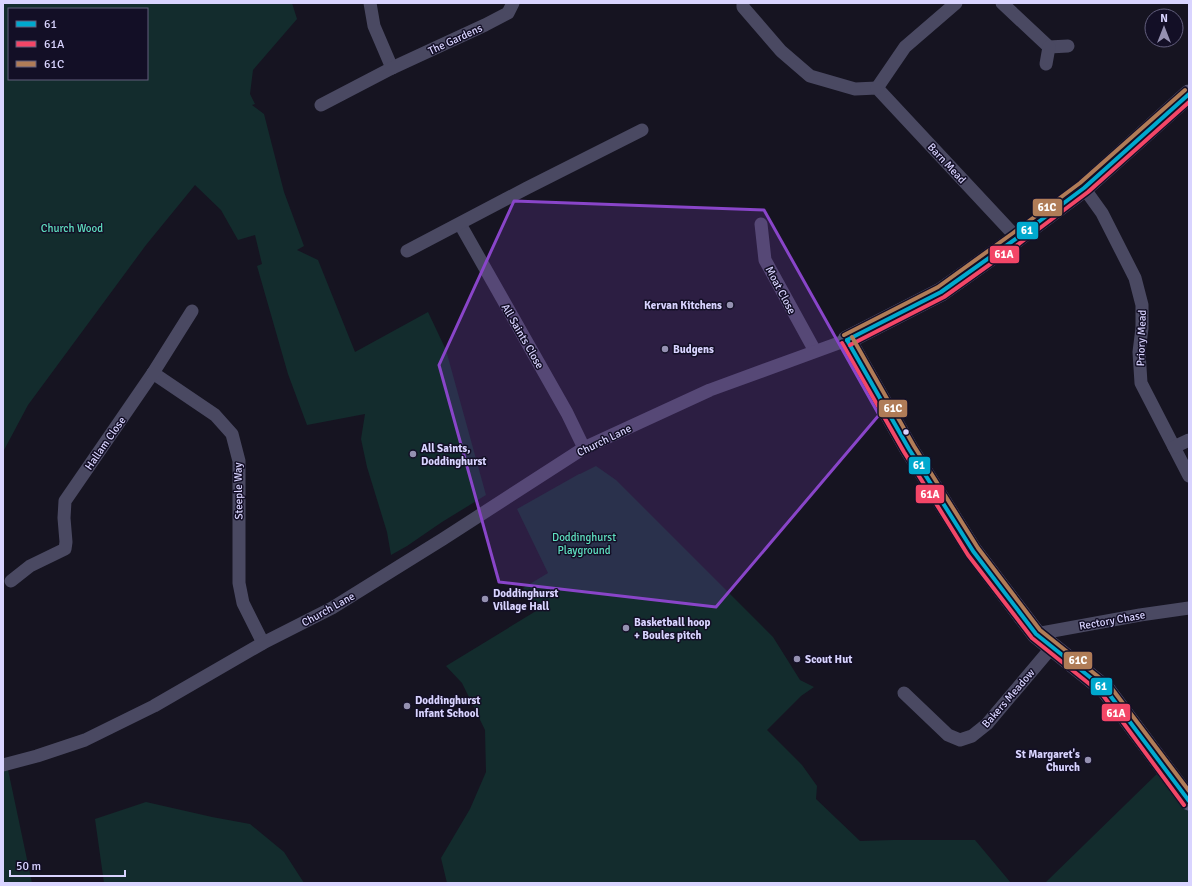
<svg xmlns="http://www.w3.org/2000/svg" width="1192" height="886" viewBox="0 0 1192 886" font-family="Signika,sans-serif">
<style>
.green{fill:#132c2d;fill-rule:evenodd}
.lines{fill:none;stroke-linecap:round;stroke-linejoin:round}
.street{stroke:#4a4962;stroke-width:13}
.secondary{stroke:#575674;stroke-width:19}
.bus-1-casing{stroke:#130f26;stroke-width:7}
.bus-2-casing{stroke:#130f26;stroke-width:7}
.bus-3-casing{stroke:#130f26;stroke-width:7}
.bus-1{stroke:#00a9ce;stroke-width:4}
.bus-2{stroke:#f34667;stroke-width:4}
.bus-3{stroke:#b07c57;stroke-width:4}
.marked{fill:#8945c9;fill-opacity:0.2;stroke:#8945c9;stroke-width:3;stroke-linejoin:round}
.poi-dot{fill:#9591b1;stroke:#130f26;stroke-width:1.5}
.bus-dot{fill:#d9d4ff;stroke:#130f26;stroke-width:1.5}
.labels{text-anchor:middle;stroke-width:3;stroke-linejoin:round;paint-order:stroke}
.street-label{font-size:11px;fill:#d9d4ff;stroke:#130f26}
.park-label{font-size:11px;fill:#5fe0c0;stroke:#130f26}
.poi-label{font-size:11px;font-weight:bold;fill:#d9d4ff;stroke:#130f26;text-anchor:start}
.line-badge{stroke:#130f26;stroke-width:1.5}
.badge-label{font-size:11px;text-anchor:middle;font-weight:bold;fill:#fff}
</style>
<rect width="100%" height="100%" fill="#161421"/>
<g class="green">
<path d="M3,3H292L297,19L253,70L250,94L255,104L252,105L264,114L284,192L304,246L297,250L318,260L355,352L428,312L446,350L486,495L442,522L407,546L391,555L387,532L367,467L361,439L365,414L307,425L288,374L257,266L262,264L255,235L238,240L221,210L195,185L146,245L28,405L3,452ZM9,9H147V79H9Z"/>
<polygon points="596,466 616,480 773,637 800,680 814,687 801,696 767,730 802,765 817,786 816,799 860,841 893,840 975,840 1011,883 447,883 441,858 470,809 486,772 485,730 462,683 446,666 536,611 523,588 548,573 517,509 579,474 580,474"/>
<polygon points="3,765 7,765 32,883 3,883"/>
<polygon points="1164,767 1189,801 1189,883 1045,883"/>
<polygon points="146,802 212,817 250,824 284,852 304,883 104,883 95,819"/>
</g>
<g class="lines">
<g class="street">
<polyline points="370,3 374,26 392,68"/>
<polyline points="743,3 743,7 781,51 810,76 855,89 877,88 1017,238"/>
<polyline points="1002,3 1049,47 1068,46"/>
<polyline points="1046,64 1049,47"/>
<polyline points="877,88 905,47 956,3"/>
<polyline points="321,105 392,68 485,25 508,13 513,3"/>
<polyline points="1084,188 1102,213 1135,278 1142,305 1142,328 1139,352 1141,383 1189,476"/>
<polyline points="460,224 567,413 584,448"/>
<polyline points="761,224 765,260 815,351"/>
<polyline points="407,251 527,188 642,130"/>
<polyline points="153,373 215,415 232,434 239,461 239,583 243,603 263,643"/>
<polyline points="1174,447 1189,440"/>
<polyline points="11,581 30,566 65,549 66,542 64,518 65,501 153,373 192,311"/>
<polyline points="1036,634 1140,615 1189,608"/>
<polyline points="904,693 948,735 960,740 972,736 987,724 1052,647"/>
<polyline points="3,765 37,756 85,740 154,706 263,643 332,608 443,539 584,448 710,390 847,340"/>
</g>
<polyline class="secondary" points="1189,94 1084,188 1017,238 941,292 847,340 909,449 973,551 1036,634 1106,690 1189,801"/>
<defs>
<g id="bus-1">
<polyline points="847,340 909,449 973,551 1036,634 1106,690 1189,801"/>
<polyline points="847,340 941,292 1017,238 1084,188 1189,94"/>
</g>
<g id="bus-2">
<polyline points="842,343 904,452 968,555 1032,638 1102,694 1184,805"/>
<polyline points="850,345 944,297 1020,243 1088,192 1189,102"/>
</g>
<g id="bus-3">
<polyline points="844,335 938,287 1013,233 1080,183 1185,90"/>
<polyline points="852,337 914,446 978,548 1040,630 1110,686 1189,791"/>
</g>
</defs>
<use href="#bus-1" class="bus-1-casing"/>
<use href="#bus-2" class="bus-2-casing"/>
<use href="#bus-3" class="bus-3-casing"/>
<use href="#bus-1" class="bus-1"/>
<use href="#bus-2" class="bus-2"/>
<use href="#bus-3" class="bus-3"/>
</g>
<path class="marked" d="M514,201L764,210L879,415L716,607L499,582L439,365Z"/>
<g class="poi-dot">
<circle cx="730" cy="305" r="4"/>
<circle cx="665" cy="349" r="4"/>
<circle cx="413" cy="454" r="4"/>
<circle cx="485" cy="599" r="4"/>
<circle cx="626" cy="628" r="4"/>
<circle cx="797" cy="659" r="4"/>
<circle cx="407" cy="706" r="4"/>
<circle cx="1088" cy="760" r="4"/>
</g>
<circle class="bus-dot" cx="906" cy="432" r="3.5"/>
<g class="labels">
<g class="street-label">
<text transform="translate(455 39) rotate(-25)" y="4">The Gardens</text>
<text transform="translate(947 163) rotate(47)" y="4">Barn Mead</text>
<text transform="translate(781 290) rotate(62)" y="4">Moat Close</text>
<text transform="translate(523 336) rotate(60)" y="4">All Saints Close</text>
<text transform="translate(1141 338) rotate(-88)" y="4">Priory Mead</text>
<text transform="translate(604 440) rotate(-26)" y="4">Church Lane</text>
<text transform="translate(105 443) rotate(-55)" y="4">Hallam Close</text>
<text transform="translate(238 491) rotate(-91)" y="4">Steeple Way</text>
<text transform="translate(328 609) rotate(-29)" y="4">Church Lane</text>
<text transform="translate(1112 620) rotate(-10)" y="4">Rectory Chase</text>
<text transform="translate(1008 698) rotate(-49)" y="4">Bakers Meadow</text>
</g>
<g class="park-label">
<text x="72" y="232">Church Wood</text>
<text x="584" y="541">Doddinghurst<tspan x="584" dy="13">Playground</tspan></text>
</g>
<g class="poi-label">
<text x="722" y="309" text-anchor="end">Kervan Kitchens</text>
<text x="673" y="353">Budgens</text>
<text x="421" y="452">All Saints,<tspan x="421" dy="13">Doddinghurst</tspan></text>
<text x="493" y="597">Doddinghurst<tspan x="493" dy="13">Village Hall</tspan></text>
<text x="634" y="626">Basketball hoop<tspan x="634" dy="13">+ Boules pitch</tspan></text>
<text x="805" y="663">Scout Hut</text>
<text x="415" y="704">Doddinghurst<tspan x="415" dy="13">Infant School</tspan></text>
<text x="1080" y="758" text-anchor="end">St Margaret's<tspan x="1080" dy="13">Church</tspan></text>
</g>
</g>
<g class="line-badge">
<rect x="1032" y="198" width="31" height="19" rx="4" fill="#b07c57"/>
<rect x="1016" y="221" width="23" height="19" rx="4" fill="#00a9ce"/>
<rect x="989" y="245" width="31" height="19" rx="4" fill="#f34667"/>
<rect x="878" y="399" width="30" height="19" rx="4" fill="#b07c57"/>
<rect x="908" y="456" width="23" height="19" rx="4" fill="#00a9ce"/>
<rect x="915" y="484" width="30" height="20" rx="4" fill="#f34667"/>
<rect x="1063" y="651" width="30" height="19" rx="4" fill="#b07c57"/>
<rect x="1090" y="677" width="23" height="19" rx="4" fill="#00a9ce"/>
<rect x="1101" y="703" width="30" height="19" rx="4" fill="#f34667"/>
</g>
<g class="badge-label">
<text x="1047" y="211">61C</text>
<text x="1027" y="234">61</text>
<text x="1004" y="258">61A</text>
<text x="893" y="412">61C</text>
<text x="919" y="469">61</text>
<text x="930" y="498">61A</text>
<text x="1078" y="664">61C</text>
<text x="1101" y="690">61</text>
<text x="1116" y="717">61A</text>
</g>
<rect width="1192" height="886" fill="none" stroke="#d9d4ff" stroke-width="8"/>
<rect x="8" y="8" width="140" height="72" fill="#130f26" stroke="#625e7d"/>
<rect x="16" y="21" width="20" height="6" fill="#00a9ce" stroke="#625e7d"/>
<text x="44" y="28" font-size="12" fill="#d9d4ff">61</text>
<rect x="16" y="41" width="20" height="6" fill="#f34667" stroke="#625e7d"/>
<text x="44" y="48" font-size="12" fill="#d9d4ff">61A</text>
<rect x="16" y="61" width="20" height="6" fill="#b07c57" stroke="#625e7d"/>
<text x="44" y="68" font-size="12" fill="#d9d4ff">61C</text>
<g transform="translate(1164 28)"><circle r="19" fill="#130f26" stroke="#625e7d"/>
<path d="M0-3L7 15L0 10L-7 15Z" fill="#9591b1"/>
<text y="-6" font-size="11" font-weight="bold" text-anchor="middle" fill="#d9d4ff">N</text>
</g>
<path d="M10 870v6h115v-6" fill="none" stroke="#d9d4ff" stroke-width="2"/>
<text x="16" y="870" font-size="12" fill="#d9d4ff" stroke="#130f26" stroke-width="3" paint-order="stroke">50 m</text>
</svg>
